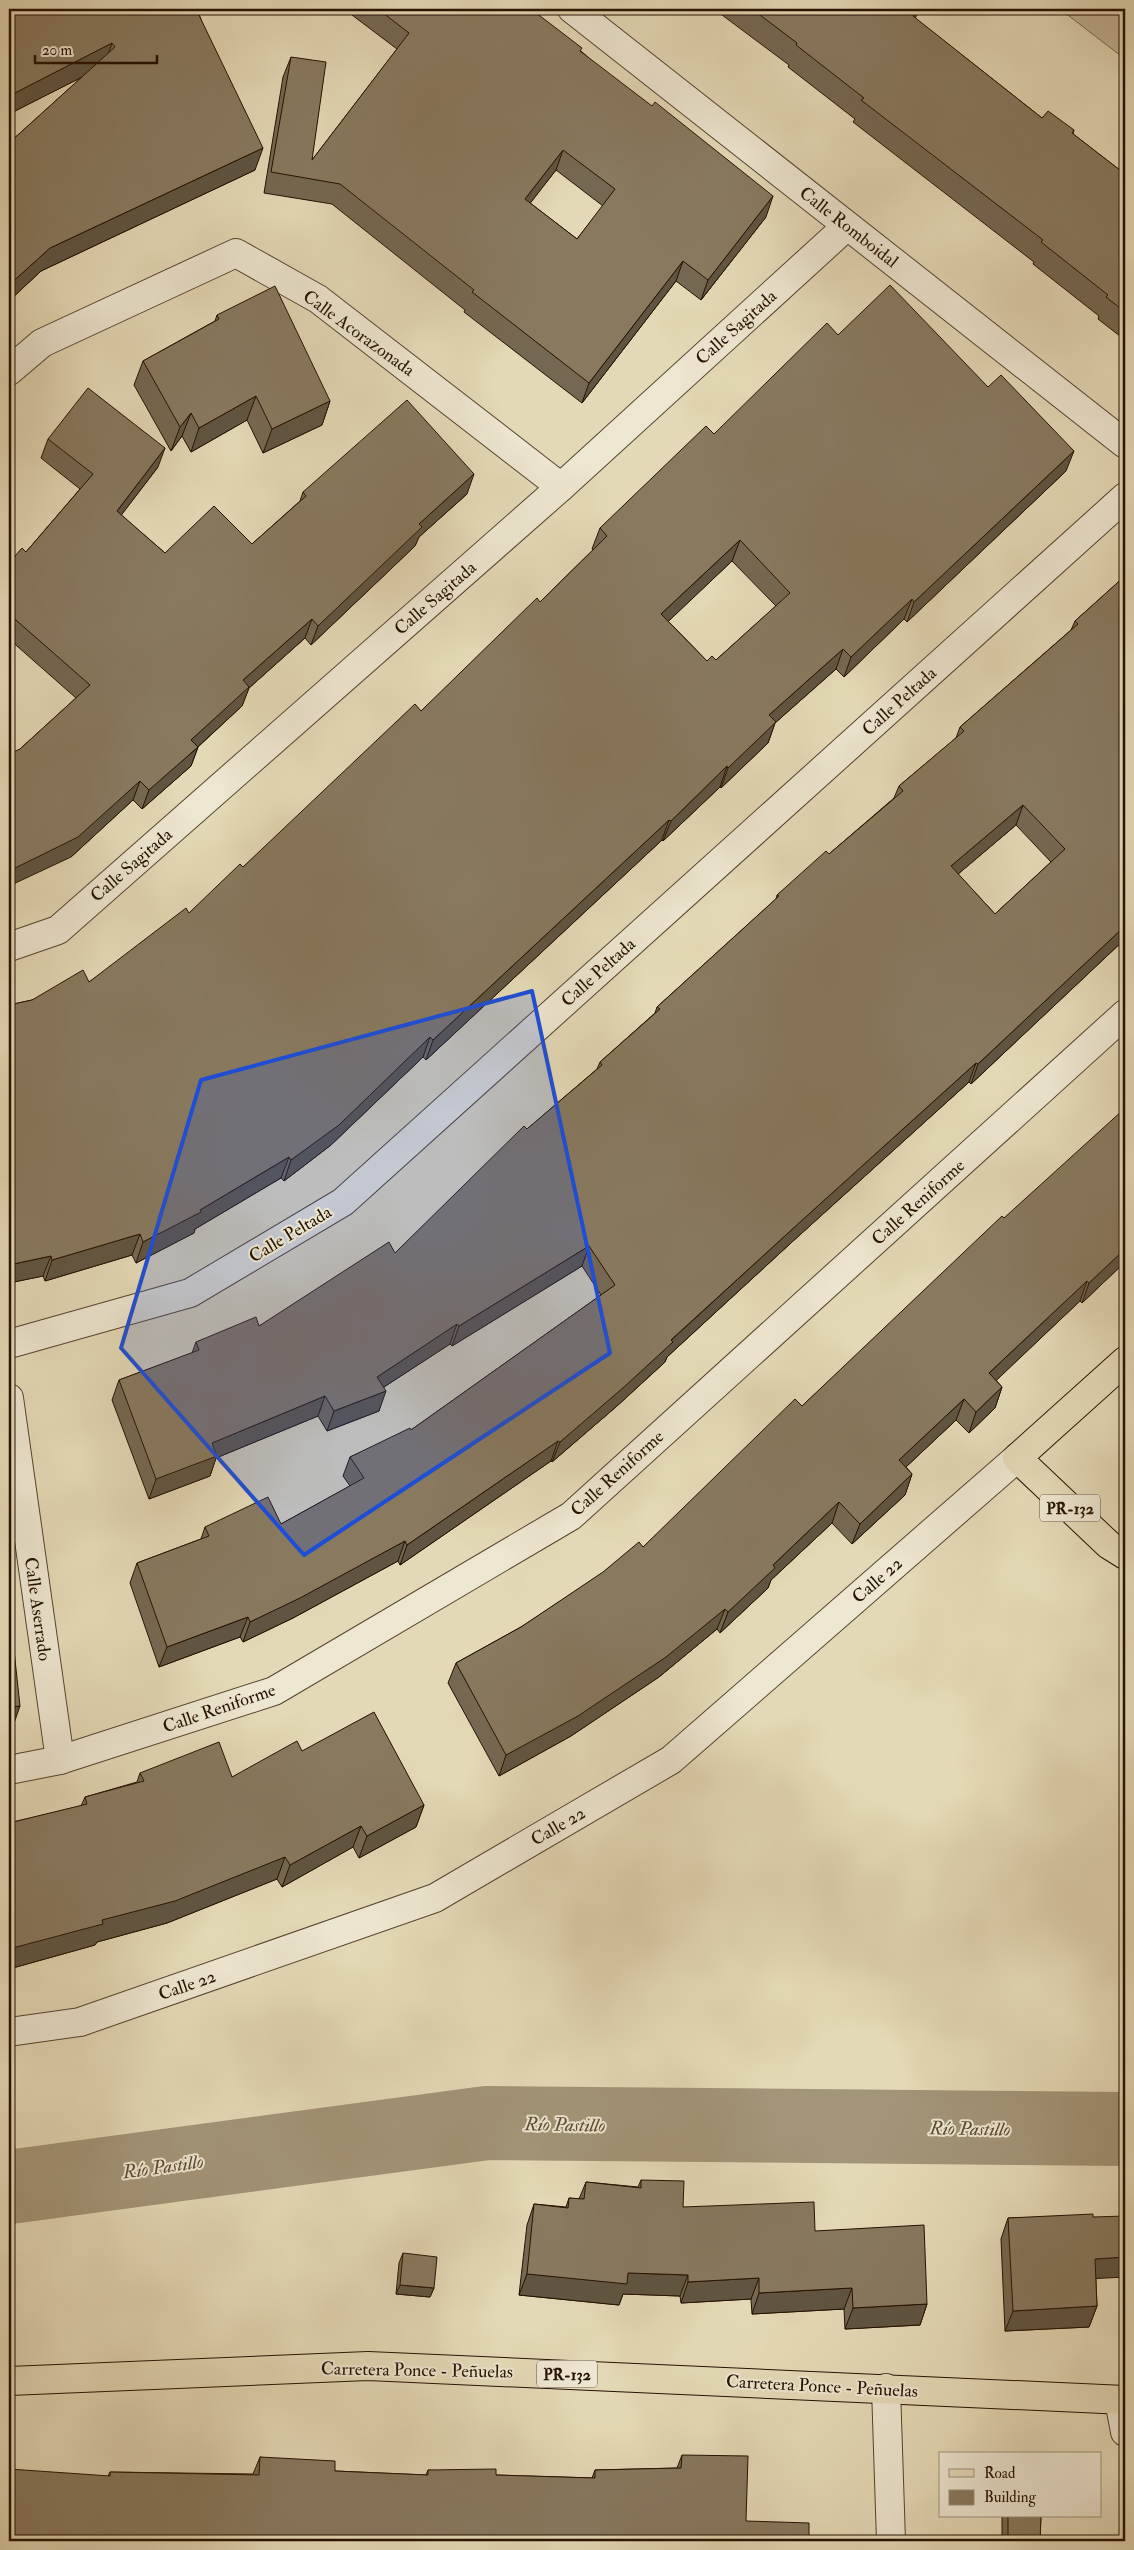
<svg xmlns="http://www.w3.org/2000/svg" width="1134" height="2550" viewBox="0 0 1134 2550" font-family="'IM FELL Double Pica',serif">
<style>
.green{fill:#c4b797;stroke:#74644c}
.lines{fill:none;stroke-linecap:round;stroke-linejoin:round}
.river{stroke:#a39578;stroke-width:74}
.minor-casing{stroke:#55432e;stroke-width:30}
.major-casing{stroke:#251100;stroke-width:30}
.minor{stroke:#ede6d0;stroke-width:28}
.major{stroke:#e4d9b6;stroke-width:28}
.wall{fill:#756852;stroke:#251100;fill-rule:evenodd}
.shaded-wall{fill:#5f5542;stroke:#251100}
.building{fill:#88795f;stroke:#251100;fill-rule:evenodd}
.marked{fill:#1d4ed8;fill-opacity:0.2;stroke:#1d4ed8;stroke-width:4;stroke-linejoin:round}
.labels{text-anchor:middle;stroke-width:4;stroke-linejoin:round;paint-order:stroke}
.shield{fill:#ede6d0;stroke:#61513e;stroke-width:1}
.shield-label{font-size:16px;font-weight:bold;fill:#251100}
.street-label{font-size:18px;fill:#251100;stroke:#ede6d0}
.water-label{font-size:19px;font-style:italic;fill:#5e4c36;stroke:#ede6d0}
</style>
<rect width="100%" height="100%" fill="#e4d9b6"/>
<filter id="stains"><feTurbulence type="fractalNoise" baseFrequency=".004" numOctaves="4"/><feColorMatrix values="0 0 0 0 .2 0 0 0 0 .09 0 0 0 0 .02 0 0 0 .5 -.17"/></filter>
<radialGradient id="worn" r=".72"><stop offset=".6" stop-color="#630" stop-opacity="0"/><stop offset="1" stop-color="#630" stop-opacity=".3"/></radialGradient>
<polygon class="green" points="1060,9 1125,9 1125,59"/>
<g class="lines">
<polyline class="river" points="9,2187 487,2123 1125,2129"/>
<defs>
<g id="minor">
<polyline points="572,9 1125,444"/>
<polyline points="9,371 42,343 236,253 318,299 561,487"/>
<polyline points="9,947 58,930 561,487 847,226"/>
<polyline points="9,1344 190,1293 343,1202 1125,497"/>
<polyline points="9,1398 60,1760"/>
<polyline points="9,1770 60,1760 274,1691 571,1516 1125,1014"/>
<polyline points="9,2032 80,2022 435,1898 671,1760 1017,1458"/>
<polyline points="886,2388 891,2541"/>
<polyline points="1119,2400 1125,2432"/>
</g>
<g id="major">
<polyline points="1125,1361 1017,1458 1109,1545 1125,1555"/>
<polyline points="9,2381 368,2366 1125,2400"/>
</g>
</defs>
<use href="#minor" class="minor-casing"/>
<use href="#major" class="major-casing"/>
<use href="#minor" class="minor"/>
<use href="#major" class="major"/>
</g>
<g class="wall">
<polygon points="9,9 199,14 255,170 41,271 9,301 9,143 82,77 9,114"/>
<path d="M344,9H520L581,51L766,217L701,300L676,281L582,403L464,312L465,310L332,204L264,193L283,77L291,57L312,160L397,49ZM556,170L603,206L577,239L530,203Z"/>
<polygon points="714,9 919,9 915,18 1042,118 1074,130 1073,134 1125,174 1125,340 1098,319 1099,316 1033,264 1034,262 853,122 855,119 788,67 789,65"/>
<polygon points="217,315 330,401 322,425 263,453 247,420 191,452 182,436 171,451 134,385 143,361 215,321"/>
<path d="M838,335L1066,471L907,622L904,619L844,677L836,669L775,723L768,743L721,788L720,787L663,841L662,840L426,1060L423,1057L331,1145L284,1181L281,1178L195,1229L194,1233L136,1263L132,1255L45,1281L43,1276L9,1283V1005L32,1000L89,982L189,913L243,867L421,711L540,602L593,550L592,549L600,528L714,434ZM732,561L776,606L716,660L707,661L668,621Z"/>
<polygon points="48,439 158,467 121,515 165,553 252,544 300,501 303,492 467,494 419,537 415,546 311,645 305,638 249,688 242,706 198,747 191,766 142,809 133,800 71,857 20,749 76,698 9,639 9,563 26,552 80,489 41,458"/>
<path d="M1125,576V939L971,1084L969,1082L792,1242L667,1357L665,1362L617,1406L552,1462L551,1461L400,1565L398,1561L293,1618L243,1642L240,1637L159,1667L130,1583L137,1563L201,1539L205,1527L281,1524L350,1486L343,1476L350,1457L411,1430L601,1295L582,1266L452,1346L450,1344L384,1387L379,1411L327,1431L318,1416L216,1458L210,1476L149,1499L112,1400L119,1380L192,1353L196,1342L259,1326L395,1253L527,1129L597,1069L600,1062L655,1013L657,1007L776,899L777,895L829,854L894,798L899,786L956,738L960,727L1071,630L1075,621ZM1016,825L1051,862L995,914L958,874Z"/>
<polygon points="1004,1218 1125,1262 1082,1303 1080,1301 996,1380 1002,1387 995,1408 969,1433 956,1420 906,1467 912,1474 905,1495 852,1544 832,1523 771,1580 768,1588 720,1633 717,1629 659,1677 571,1736 499,1776 448,1683 456,1663 521,1627 643,1547 802,1406"/>
<polygon points="302,1751 424,1805 416,1827 359,1858 353,1847 282,1887 277,1879 167,1923 97,1942 95,1945 9,1969 9,1823 81,1806 85,1797 137,1782 140,1773 232,1777"/>
<polygon points="641,2180 683,2207 815,2231 927,2304 920,2325 845,2329 844,2309 752,2314 751,2299 681,2303 680,2296 623,2294 619,2305 519,2295 527,2225 534,2204 566,2207 569,2198 579,2199 586,2182 638,2187"/>
<polygon points="1093,2217 1097,2306 1089,2327 1005,2331 1001,2239 1008,2218"/>
<polygon points="403,2253 434,2288 430,2297 396,2294 399,2263"/>
<polygon points="682,2455 746,2521 108,2476 110,2472 253,2474 260,2457 335,2471 426,2475 428,2470 496,2475 592,2478 595,2470 677,2468"/>
<polygon points="1002,2516 1041,2516 1040,2541 1002,2541"/>
</g>
<g class="shaded-wall">
<polygon points="188,9 209,9 183,22"/>
<polygon points="918,9 919,9 911,29 913,16"/>
<polygon points="112,43 104,66 9,114 9,96"/>
<polygon points="263,148 255,170 41,271 9,301 9,285 50,248"/>
<polygon points="563,150 556,170 518,219 525,199"/>
<polygon points="773,196 766,217 701,300 708,280"/>
<polygon points="683,261 676,281 582,403 589,383"/>
<polygon points="256,396 247,420 191,452 199,428"/>
<polygon points="330,401 322,425 263,453 272,429"/>
<polygon points="191,413 182,436 171,451 180,427"/>
<polygon points="165,448 158,467 110,530 117,511"/>
<polygon points="1074,451 1066,471 907,622 914,602"/>
<polygon points="474,474 467,494 419,537 415,546 311,645 318,626 419,524"/>
<polygon points="740,540 732,561 654,635 661,614"/>
<polygon points="912,599 904,619 844,677 851,657"/>
<polygon points="312,619 305,638 249,688 242,706 190,754 198,747 191,766 142,809 149,790 191,740 243,680"/>
<polygon points="843,649 836,669 775,723 768,743 721,788 728,768 769,715"/>
<polygon points="727,766 720,787 663,841 671,821"/>
<polygon points="140,781 133,800 71,857 9,886 9,871"/>
<polygon points="1023,805 1016,825 944,886 951,866"/>
<polygon points="669,820 662,840 426,1060 433,1040"/>
<polygon points="1125,926 1125,939 971,1084 978,1064"/>
<polygon points="430,1037 423,1057 331,1145 284,1181 291,1160"/>
<polygon points="976,1063 969,1082 792,1242 667,1357 665,1362 617,1406 552,1462 560,1442 799,1223"/>
<polygon points="289,1157 281,1178 195,1229 194,1233 136,1263 143,1242 200,1210"/>
<polygon points="140,1234 132,1255 45,1281 52,1260"/>
<polygon points="589,1246 582,1266 452,1346 459,1326"/>
<polygon points="1125,1249 1125,1262 1082,1303 1089,1283"/>
<polygon points="51,1256 43,1276 9,1283 9,1265"/>
<polygon points="1087,1281 1080,1301 982,1394 989,1373"/>
<polygon points="457,1324 450,1344 370,1396 377,1377"/>
<polygon points="1002,1387 995,1408 969,1433 976,1412"/>
<polygon points="386,1391 379,1411 327,1431 334,1411"/>
<polygon points="325,1396 318,1416 216,1458 210,1476 149,1499 156,1479 212,1443"/>
<polygon points="964,1399 956,1420 891,1481 899,1460"/>
<polygon points="558,1441 551,1461 400,1565 407,1545"/>
<polygon points="912,1474 905,1495 852,1544 860,1524"/>
<polygon points="839,1502 832,1523 771,1580 768,1588 720,1633 728,1612 773,1565"/>
<polygon points="405,1541 398,1561 293,1618 243,1642 250,1622"/>
<polygon points="725,1609 717,1629 659,1677 571,1736 499,1776 506,1755"/>
<polygon points="248,1617 240,1637 159,1667 167,1647"/>
<polygon points="20,1706 12,1729 9,1729 9,1707"/>
<polygon points="424,1805 416,1827 359,1858 367,1836"/>
<polygon points="361,1826 353,1847 282,1887 290,1865"/>
<polygon points="285,1857 277,1879 167,1923 97,1942 95,1945 9,1969 9,1949 102,1920"/>
<polygon points="1125,2257 1125,2277 1087,2279 1095,2259"/>
<polygon points="628,2273 688,2275 680,2296 623,2294 619,2305 519,2295 527,2274"/>
<polygon points="759,2278 751,2299 681,2303 688,2282"/>
<polygon points="400,2285 434,2288 430,2297 396,2294"/>
<polygon points="852,2288 844,2309 752,2314 759,2293"/>
<polygon points="927,2304 920,2325 845,2329 853,2308"/>
<polygon points="1097,2306 1089,2327 1005,2331 1013,2311"/>
</g>
<g class="building">
<polygon points="9,9 196,9 263,148 50,248 9,285 9,143 115,47 112,43 9,96"/>
<path d="M378,9H520L527,14L531,9L582,48L580,51L652,106L655,102L773,196L708,280L683,261L589,383L472,292L474,290L340,184L271,172L291,57L326,62L312,160L409,33ZM563,150L615,189L577,239L525,199Z"/>
<polygon points="752,9 918,9 913,16 1042,118 1048,111 1074,130 1072,133 1125,174 1125,312 1106,297 1108,295 1041,242 1043,240 861,100 864,98 796,45 797,43"/>
<path d="M890,285L988,387L1001,375L1074,451L914,602L912,599L851,657L843,649L769,715L776,722L728,768L727,766L671,821L669,820L433,1040L430,1037L339,1125L291,1160L289,1157L200,1210L201,1212L143,1242L140,1234L52,1260L51,1256L9,1265V1005L32,1000L83,970L89,982L186,908L189,913L240,864L243,867L415,704L421,711L537,598L540,602L607,536L600,528L706,426L714,434L827,323L838,335ZM740,540L790,593L716,660L712,656L707,661L661,614Z"/>
<polygon points="275,286 330,401 272,429 256,396 199,428 191,413 180,427 143,361 219,319 217,315"/>
<polygon points="88,388 165,448 117,511 165,553 214,506 252,544 306,496 303,492 407,400 474,474 419,524 422,527 318,626 312,619 243,680 249,687 191,740 198,747 149,790 140,781 78,837 9,871 9,754 20,749 90,685 9,614 9,563 22,548 26,552 93,474 48,439"/>
<path d="M1125,576V926L978,1064L976,1063L799,1223L671,1340L673,1342L624,1387L560,1442L558,1441L407,1545L405,1541L300,1598L250,1622L248,1617L167,1647L137,1563L209,1536L205,1527L268,1497L281,1524L364,1478L350,1457L410,1428L411,1430L615,1285L589,1246L459,1326L457,1324L377,1377L386,1391L334,1411L325,1396L212,1443L217,1456L156,1479L119,1380L199,1350L196,1342L256,1317L259,1326L389,1242L395,1253L524,1126L527,1129L602,1065L600,1062L660,1009L657,1007L779,896L777,895L826,851L829,854L903,791L899,786L964,731L960,727L1078,624L1075,621ZM1023,805L1065,849L995,914L951,866Z"/>
<polygon points="1123,1110 1125,1112 1125,1249 1089,1283 1087,1281 989,1373 1002,1387 976,1412 964,1399 899,1460 912,1474 860,1524 839,1502 773,1565 775,1568 728,1612 725,1609 666,1657 578,1716 506,1755 456,1663 521,1627 603,1572 639,1542 643,1547 795,1399 802,1406 1002,1216 1004,1218"/>
<polygon points="9,1604 20,1706 9,1707"/>
<polygon points="374,1712 424,1805 367,1836 361,1826 290,1865 285,1857 175,1901 102,1920 103,1924 9,1949 9,1823 87,1804 85,1797 144,1781 140,1773 219,1742 232,1777 297,1741 302,1751"/>
<polygon points="641,2180 684,2181 683,2207 814,2202 815,2231 924,2225 927,2304 853,2308 852,2288 759,2293 759,2278 688,2282 688,2275 628,2273 627,2284 527,2274 534,2204 568,2208 569,2198 584,2199 586,2182 641,2188"/>
<polygon points="1093,2214 1093,2217 1125,2216 1125,2257 1095,2259 1097,2306 1013,2311 1008,2218"/>
<polygon points="403,2253 437,2257 434,2288 400,2285"/>
<polygon points="682,2455 748,2456 746,2521 809,2523 809,2541 9,2541 9,2469 110,2476 110,2472 259,2475 260,2457 335,2461 335,2471 428,2475 428,2470 496,2469 496,2475 595,2478 595,2470 681,2468"/>
<polygon points="1008,2516 1041,2516 1040,2541 1008,2541"/>
</g>
<path class="marked" d="M532,991L610,1353L304,1555L121,1348L201,1080Z"/>
<g class="labels">
<g class="shield">
<rect x="1040" y="1494.5" width="60" height="27" rx="4"/>
<rect x="537" y="2360.5" width="60" height="27" rx="4"/>
</g>
<g class="shield-label">
<text x="1070" y="1514">PR-132</text>
<text x="567" y="2380">PR-132</text>
</g>
<g class="street-label">
<text transform="translate(849 227) rotate(38)" y="6">Calle Romboidal</text>
<text transform="translate(736 327) rotate(-42)" y="6">Calle Sagitada</text>
<text transform="translate(359 333) rotate(36)" y="6">Calle Acorazonada</text>
<text transform="translate(435 598) rotate(-41)" y="6">Calle Sagitada</text>
<text transform="translate(899 701) rotate(-42)" y="6">Calle Peltada</text>
<text transform="translate(131 865) rotate(-41)" y="6">Calle Sagitada</text>
<text transform="translate(598 972) rotate(-42)" y="6">Calle Peltada</text>
<text transform="translate(918 1202) rotate(-42)" y="6">Calle Reniforme</text>
<text transform="translate(290 1234) rotate(-31)" y="6">Calle Peltada</text>
<text transform="translate(617 1473) rotate(-42)" y="6">Calle Reniforme</text>
<text transform="translate(877 1580) rotate(-41)" y="6">Calle 22</text>
<text transform="translate(38 1609) rotate(82)" y="6">Calle Aserrado</text>
<text transform="translate(219 1708) rotate(-19)" y="6">Calle Reniforme</text>
<text transform="translate(558 1826) rotate(-30)" y="6">Calle 22</text>
<text transform="translate(187 1985) rotate(-19)" y="6">Calle 22</text>
<text transform="translate(417 2370) rotate(1)" y="6">Carretera Ponce - Peñuelas</text>
<text transform="translate(822 2386) rotate(3)" y="6">Carretera Ponce - Peñuelas</text>
</g>
<g class="water-label">
<text transform="translate(565 2124) rotate(1)" y="7">Río Pastillo</text>
<text transform="translate(970 2128) rotate(1)" y="7">Río Pastillo</text>
<text transform="translate(163 2166) rotate(-8)" y="7">Río Pastillo</text>
</g>
</g>
<rect width="1134" height="2550" fill="none" stroke="#e4d9b6" stroke-width="30"/>
<rect x="10" y="10" width="1114" height="2530" fill="none" stroke="#251100" stroke-width="2.5"/>
<rect x="15" y="15" width="1104" height="2520" fill="none" stroke="#251100"/>
<rect x="939" y="2452" width="162" height="65" fill="#ede6d0" stroke="#9d917d"/>
<rect x="949" y="2469" width="25" height="8" fill="#e4d9b6" stroke="#9d917d"/>
<text x="984" y="2478" font-size="15" fill="#251100">Road</text>
<rect x="949" y="2490" width="25" height="15" fill="#88795f" stroke="#9d917d"/>
<text x="984" y="2502" font-size="15" fill="#251100">Building</text>
<path d="M35 55v8h122v-8" fill="none" stroke="#251100" stroke-width="2.5"/>
<text x="42" y="55" font-size="15" fill="#251100" stroke="#ede6d0" stroke-width="4" paint-order="stroke">20 m</text>
<rect width="100%" height="100%" filter="url(#stains)"/>
<rect width="100%" height="100%" fill="url(#worn)"/>
</svg>
